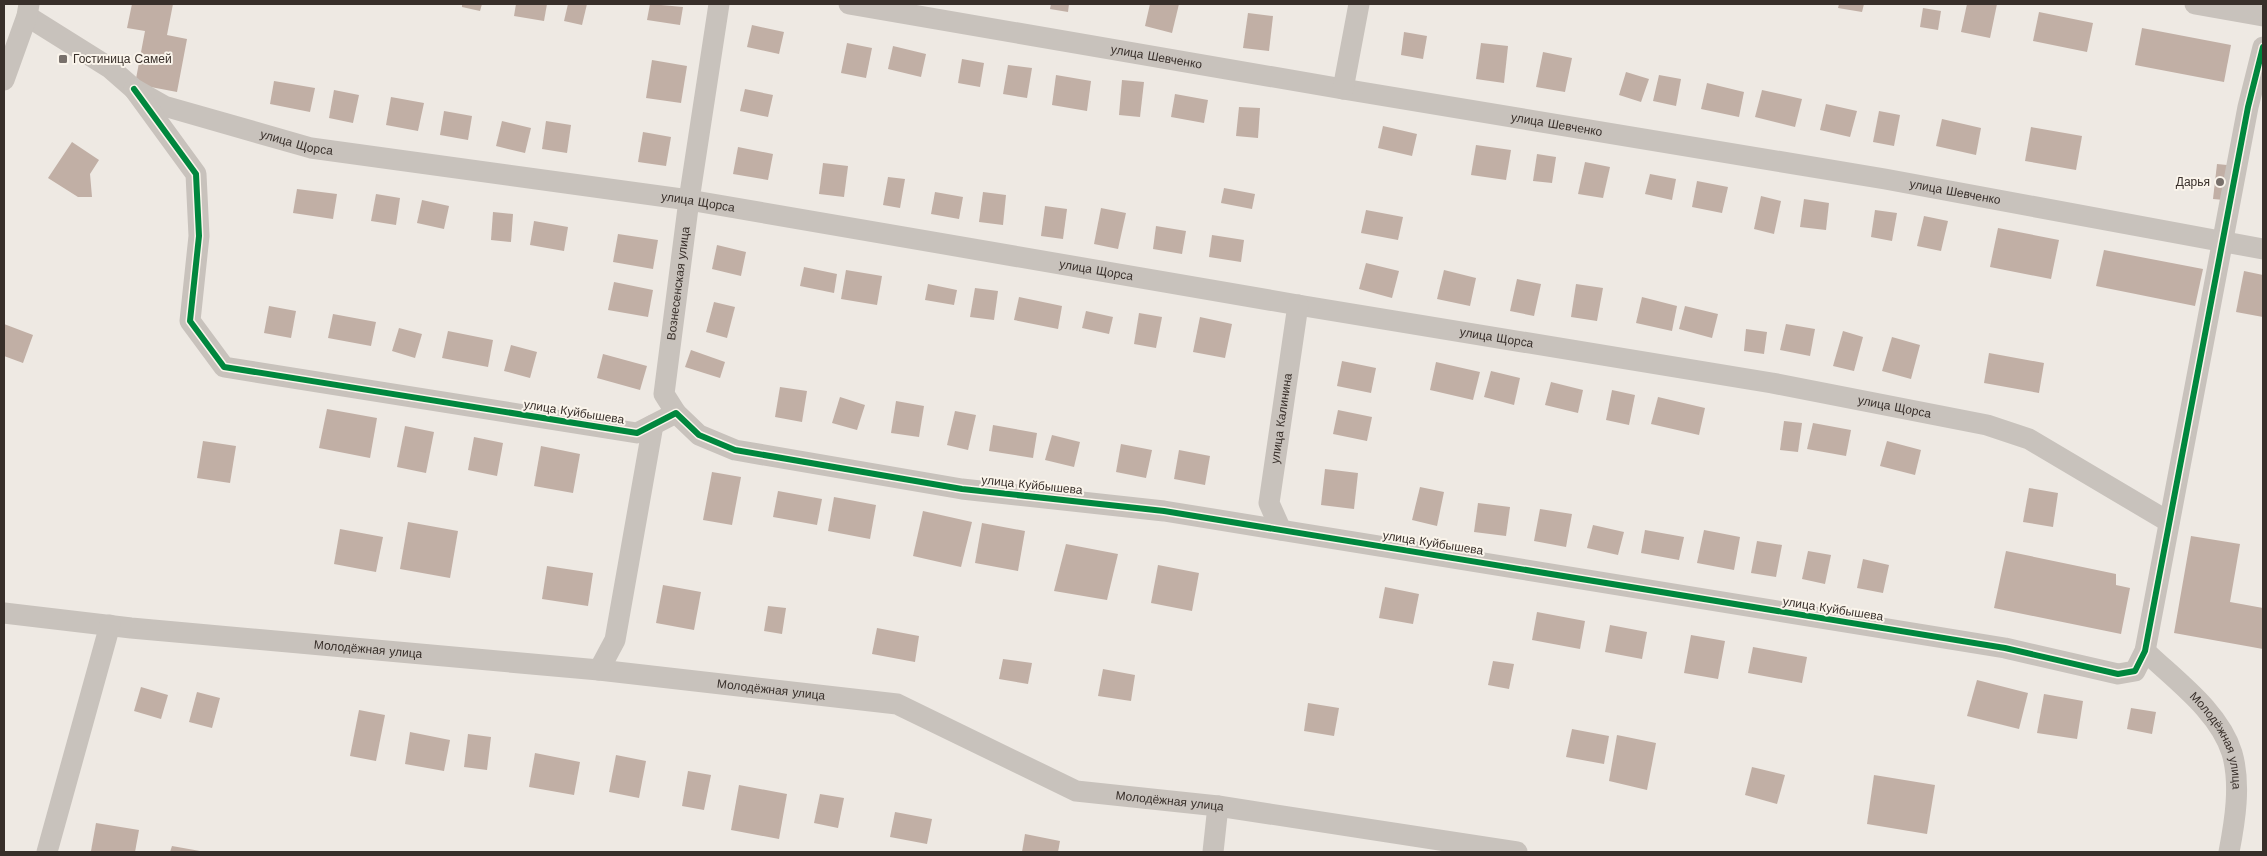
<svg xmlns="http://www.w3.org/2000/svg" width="2267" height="856" viewBox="0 0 2267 856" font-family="'Work Sans',sans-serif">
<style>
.building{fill:#c1afa5}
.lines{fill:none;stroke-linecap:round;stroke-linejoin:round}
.minor{stroke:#c8c2bc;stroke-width:21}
.cycleway-casing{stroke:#faf4eb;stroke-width:9}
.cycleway{stroke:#00873e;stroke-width:6}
.poi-dot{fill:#78706b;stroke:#faf4eb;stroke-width:2}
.labels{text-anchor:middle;stroke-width:4;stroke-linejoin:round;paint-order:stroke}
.street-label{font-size:12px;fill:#382f2a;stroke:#faf4eb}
.poi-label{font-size:12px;fill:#382f2a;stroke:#faf4eb;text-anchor:start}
</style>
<rect width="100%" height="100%" fill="#eee9e3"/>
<g class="building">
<polygon points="132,4 173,4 167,35 187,39 177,92 135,84 145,31 127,28"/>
<polygon points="462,4 482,4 480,11 462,7"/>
<polygon points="516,4 547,4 544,21 514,16"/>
<polygon points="568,4 587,4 582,25 564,21"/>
<polygon points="650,4 683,7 680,25 647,20"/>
<polygon points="1051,4 1069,4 1068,12 1050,9"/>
<polygon points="1150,4 1179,4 1172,33 1145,26"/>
<polygon points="1839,4 1864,4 1862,12 1838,8"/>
<polygon points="1967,4 1997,4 1990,38 1961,32"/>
<polygon points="1923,8 1941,11 1938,30 1920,27"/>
<polygon points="2039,12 2093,23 2087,52 2033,41"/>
<polygon points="1248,13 1273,16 1269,51 1243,48"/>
<polygon points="752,25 784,32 779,54 747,47"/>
<polygon points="2142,28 2231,45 2224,82 2135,65"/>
<polygon points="1404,32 1427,36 1423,59 1401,55"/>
<polygon points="847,43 872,48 866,78 841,73"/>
<polygon points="1481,43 1508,46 1504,83 1476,79"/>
<polygon points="893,46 926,54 921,77 888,69"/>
<polygon points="1543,52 1572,58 1565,92 1536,87"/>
<polygon points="962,59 984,63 980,87 958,83"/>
<polygon points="652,60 687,66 681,103 646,98"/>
<polygon points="1008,65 1032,68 1027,98 1003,94"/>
<polygon points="1626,72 1649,79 1641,102 1619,95"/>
<polygon points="1056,75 1091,81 1087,111 1052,105"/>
<polygon points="1659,75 1681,79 1676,106 1653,101"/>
<polygon points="1122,80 1144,82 1140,117 1119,115"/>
<polygon points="274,81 315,88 310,112 270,104"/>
<polygon points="1707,83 1744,92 1739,117 1701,109"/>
<polygon points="745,89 773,95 768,117 740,111"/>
<polygon points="334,90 359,95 353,123 329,118"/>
<polygon points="1762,90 1802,99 1795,127 1755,117"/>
<polygon points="1175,94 1208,100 1204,123 1171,117"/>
<polygon points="391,97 424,103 418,131 386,125"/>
<polygon points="1826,104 1857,111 1850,137 1820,130"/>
<polygon points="1239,107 1260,108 1258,138 1236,136"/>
<polygon points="444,111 472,116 468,140 440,135"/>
<polygon points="1879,111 1900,115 1894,146 1873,142"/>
<polygon points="1942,119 1981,128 1976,155 1936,146"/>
<polygon points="502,121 531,128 525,153 496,146"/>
<polygon points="546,121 571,125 567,153 542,149"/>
<polygon points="1383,126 1417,134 1412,156 1378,148"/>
<polygon points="2031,127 2082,136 2076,170 2025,161"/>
<polygon points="643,132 671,137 666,166 638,162"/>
<polygon points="72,142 99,160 90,174 92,197 78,197 48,178"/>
<polygon points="1476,145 1511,150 1506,180 1471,175"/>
<polygon points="738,147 773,154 768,180 733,174"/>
<polygon points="1537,154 1556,157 1552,183 1533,181"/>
<polygon points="1585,162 1610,167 1603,198 1578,194"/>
<polygon points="823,163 848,166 844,197 819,194"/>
<polygon points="2217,164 2227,165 2224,200 2213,199"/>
<polygon points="1650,174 1676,179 1672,200 1645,194"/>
<polygon points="888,177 905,179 900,208 883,205"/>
<polygon points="1697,181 1728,187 1722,213 1692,207"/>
<polygon points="1224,188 1255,194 1252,209 1221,203"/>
<polygon points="297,189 337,194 333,219 293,213"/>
<polygon points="935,192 963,197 959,219 931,214"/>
<polygon points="983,192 1006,195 1003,225 979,222"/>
<polygon points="376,194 400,198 396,225 371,221"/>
<polygon points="1761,196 1781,201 1774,234 1754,229"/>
<polygon points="1804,199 1829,203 1826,230 1800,227"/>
<polygon points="422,200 449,206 444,229 417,223"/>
<polygon points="1045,206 1067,209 1063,239 1041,236"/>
<polygon points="1101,208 1126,213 1118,249 1094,244"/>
<polygon points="1366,210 1403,217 1398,240 1361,233"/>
<polygon points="1875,210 1897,213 1892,241 1871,237"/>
<polygon points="493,212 513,214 511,242 491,240"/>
<polygon points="1924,216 1948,221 1941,251 1917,246"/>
<polygon points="534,221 568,227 564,251 530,245"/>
<polygon points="1156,226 1186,231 1182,254 1153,249"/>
<polygon points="1998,228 2059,240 2051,279 1990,267"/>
<polygon points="618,234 658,240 653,269 613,262"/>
<polygon points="1212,235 1244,240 1241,262 1209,257"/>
<polygon points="717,245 746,252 741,276 712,269"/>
<polygon points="2104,250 2203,269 2195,306 2096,286"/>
<polygon points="1366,263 1399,271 1392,298 1359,289"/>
<polygon points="804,267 837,274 834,293 800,286"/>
<polygon points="846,270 882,276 877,305 841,299"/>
<polygon points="1444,270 1476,278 1470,306 1437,299"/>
<polygon points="2244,271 2263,275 2263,317 2236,312"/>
<polygon points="1517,279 1541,284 1534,316 1510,311"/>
<polygon points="614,282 653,290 648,317 608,310"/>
<polygon points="928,284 957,290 954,305 925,300"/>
<polygon points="1576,284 1603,288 1597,321 1571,317"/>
<polygon points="975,288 998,291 994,320 970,317"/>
<polygon points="1019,297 1062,306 1058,329 1014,320"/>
<polygon points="1642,297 1677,306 1672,331 1636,323"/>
<polygon points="714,302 735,307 727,338 706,332"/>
<polygon points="269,306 296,311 291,338 264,333"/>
<polygon points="1685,306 1718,314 1712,338 1679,329"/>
<polygon points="1086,311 1113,317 1109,334 1082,328"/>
<polygon points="1139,313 1162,317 1156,348 1134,344"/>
<polygon points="333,314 376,322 371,346 328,338"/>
<polygon points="1200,317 1232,324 1225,358 1193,352"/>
<polygon points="4,324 33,335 23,363 4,356"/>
<polygon points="1786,324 1815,329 1810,356 1780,350"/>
<polygon points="399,328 422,334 415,358 392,351"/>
<polygon points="1746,329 1767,332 1764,354 1744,351"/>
<polygon points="448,331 493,340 488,367 442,358"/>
<polygon points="1843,331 1863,337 1854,371 1833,366"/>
<polygon points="1892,337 1920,345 1911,379 1882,371"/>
<polygon points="511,345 537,352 530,378 504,371"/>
<polygon points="691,350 725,362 720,378 685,367"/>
<polygon points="1989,353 2044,363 2039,393 1984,383"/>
<polygon points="603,354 647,366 640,390 597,378"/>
<polygon points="1342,361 1376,368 1371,393 1337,386"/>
<polygon points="1436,362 1480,372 1473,400 1430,390"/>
<polygon points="1491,371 1520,378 1514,405 1484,397"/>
<polygon points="1551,382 1583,390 1578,413 1545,405"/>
<polygon points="780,387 807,391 802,422 775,417"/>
<polygon points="1612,390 1635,395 1629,425 1606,420"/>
<polygon points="840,397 865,405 857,430 832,423"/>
<polygon points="1658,397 1705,408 1699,435 1651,424"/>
<polygon points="896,401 924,406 919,437 891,433"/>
<polygon points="327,409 377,418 370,458 319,448"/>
<polygon points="1338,410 1372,417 1367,441 1333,434"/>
<polygon points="955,411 976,415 968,450 947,445"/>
<polygon points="1784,421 1802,423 1798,452 1780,450"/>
<polygon points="1813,423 1851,430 1846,456 1807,449"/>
<polygon points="993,425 1037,433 1033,458 989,451"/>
<polygon points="405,426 434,432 426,473 397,467"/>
<polygon points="1052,435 1080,442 1074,467 1045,460"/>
<polygon points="474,437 503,443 497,476 468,470"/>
<polygon points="203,441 236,446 230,483 197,478"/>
<polygon points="1887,441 1921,450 1915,475 1880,466"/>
<polygon points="1121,444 1152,450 1146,478 1116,472"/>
<polygon points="541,446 580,454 573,493 534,486"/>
<polygon points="1179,450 1210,456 1205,485 1174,479"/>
<polygon points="1325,469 1358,473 1354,509 1321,505"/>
<polygon points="712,472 741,477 732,525 703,520"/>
<polygon points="1420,487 1444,492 1437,526 1412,520"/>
<polygon points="2029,488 2058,493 2053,527 2023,522"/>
<polygon points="778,491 822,499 817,525 773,517"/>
<polygon points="834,497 876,505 870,539 828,531"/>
<polygon points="1478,503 1510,507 1506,536 1474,532"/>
<polygon points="1540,509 1572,514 1566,547 1534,541"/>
<polygon points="923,511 972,522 961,567 913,556"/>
<polygon points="408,522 458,531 450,578 400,569"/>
<polygon points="982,523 1025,531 1018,571 975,563"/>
<polygon points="1593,525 1624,532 1618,555 1587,548"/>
<polygon points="340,529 383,537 376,572 334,564"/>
<polygon points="1645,530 1684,537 1679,560 1641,553"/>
<polygon points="1704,530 1740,537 1734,570 1697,563"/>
<polygon points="2191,536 2240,544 2230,602 2263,608 2263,649 2174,633"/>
<polygon points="1757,541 1782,545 1776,577 1751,573"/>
<polygon points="1066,544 1118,554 1107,600 1054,591"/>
<polygon points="1808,551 1831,555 1825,584 1802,579"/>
<polygon points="2006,551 2116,574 2116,585 2130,588 2121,634 1994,608"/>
<polygon points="1863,559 1889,565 1883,593 1857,588"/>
<polygon points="1158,565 1199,573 1192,611 1151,603"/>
<polygon points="547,566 593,573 588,606 542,599"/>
<polygon points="663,585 701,592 694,630 656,623"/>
<polygon points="1385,587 1419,594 1413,624 1379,618"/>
<polygon points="768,606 786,608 782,634 764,631"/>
<polygon points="1537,612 1585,621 1580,649 1532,640"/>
<polygon points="1610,625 1647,632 1642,659 1605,652"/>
<polygon points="877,628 919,636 915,662 872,654"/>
<polygon points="1691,635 1725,641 1718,679 1684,673"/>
<polygon points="1753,647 1807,657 1802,683 1748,673"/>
<polygon points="1003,659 1032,663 1028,684 999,679"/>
<polygon points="1493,661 1514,664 1509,689 1488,685"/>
<polygon points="1103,669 1135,675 1131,701 1098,696"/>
<polygon points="1977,680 2028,693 2019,729 1967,716"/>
<polygon points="141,687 168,695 161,719 134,711"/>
<polygon points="197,692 220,698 212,728 189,722"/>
<polygon points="2044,694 2083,701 2077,739 2037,733"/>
<polygon points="1308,703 1339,708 1334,736 1304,731"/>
<polygon points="2131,708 2156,712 2152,734 2127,729"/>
<polygon points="359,710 385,715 376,761 350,756"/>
<polygon points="1572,729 1609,736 1604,764 1566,757"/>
<polygon points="410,732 450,740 444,771 405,764"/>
<polygon points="468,734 491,737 487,770 464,767"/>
<polygon points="1617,735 1656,743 1647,790 1609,781"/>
<polygon points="535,753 580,762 574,795 529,787"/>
<polygon points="616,755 646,761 639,798 609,792"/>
<polygon points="1752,767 1785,775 1777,804 1745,795"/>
<polygon points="688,771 711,775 704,810 682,806"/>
<polygon points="1874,775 1935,785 1927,834 1867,824"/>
<polygon points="739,785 787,794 779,839 731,830"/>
<polygon points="820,794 844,798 838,828 814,823"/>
<polygon points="895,812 932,819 927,844 890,837"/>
<polygon points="96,823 139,830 135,852 91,851"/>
<polygon points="1025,834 1060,841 1058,852 1022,852"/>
<polygon points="172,846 200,851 200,852 170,852"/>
</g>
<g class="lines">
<g class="minor">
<path id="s1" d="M849,4L1343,89L1885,179L2263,249"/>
<polyline points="2195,4 2263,16"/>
<path id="s2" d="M27,16L110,68L134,89L164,106L311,148L689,200L1298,305L1772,383L1987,425L2029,439L2169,522"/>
<polyline points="4,80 27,16 29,4"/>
<polyline points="134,89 196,174 199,236 190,321 224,367 637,433 676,413 699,435 735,450 962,489 1164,511 2005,648 2118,674 2135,671 2145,651 2248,107 2263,47"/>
<polyline points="1343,89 1359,4"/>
<path id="s3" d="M676,413L664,394L689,200L719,4"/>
<path id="s4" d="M1281,530L1269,503L1298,305"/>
<path id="s5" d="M4,613L131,628L599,670L897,704L1076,791L1218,806L1517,852"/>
<path id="s6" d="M2145,651C2175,680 2219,711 2232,753C2241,784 2235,821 2229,852"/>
<polyline points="599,670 615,640 653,425"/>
<polyline points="47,852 110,625"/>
<polyline points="1213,852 1218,806"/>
</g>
<defs>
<polyline id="cycleway" points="134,89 196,174 199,236 190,321 224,367 637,433 676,413 699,435 735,450 962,489 1164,511 2005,648 2118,674 2135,671 2145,651 2248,107 2263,47"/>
</defs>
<use href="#cycleway" class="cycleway-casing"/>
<use href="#cycleway" class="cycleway"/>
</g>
<g class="poi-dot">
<rect x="58" y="54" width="10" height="10" rx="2.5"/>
<circle cx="2220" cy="182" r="5"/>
</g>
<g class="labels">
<g class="street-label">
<text dy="4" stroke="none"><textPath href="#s1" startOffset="312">улица Шевченко</textPath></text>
<text dy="4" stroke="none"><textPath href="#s1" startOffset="718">улица Шевченко</textPath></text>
<text dy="4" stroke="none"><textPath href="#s2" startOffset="302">улица Щорса</textPath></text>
<text dy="4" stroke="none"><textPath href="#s1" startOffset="1122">улица Шевченко</textPath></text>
<text dy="4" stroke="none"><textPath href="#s2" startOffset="708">улица Щорса</textPath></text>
<text dy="4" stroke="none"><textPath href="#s2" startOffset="1112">улица Щорса</textPath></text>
<text dy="4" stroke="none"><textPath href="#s3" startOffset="134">Вознесенская улица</textPath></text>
<text dy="4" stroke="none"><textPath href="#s2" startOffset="1518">улица Щорса</textPath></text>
<text dy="4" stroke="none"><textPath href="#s2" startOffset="1922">улица Щорса</textPath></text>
<text transform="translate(574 412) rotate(9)" y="4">улица Куйбышева</text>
<text dy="4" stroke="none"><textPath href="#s4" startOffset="115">улица Калинина</textPath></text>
<text transform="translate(1032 485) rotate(6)" y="4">улица Куйбышева</text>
<text transform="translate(1433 543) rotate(9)" y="4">улица Куйбышева</text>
<text transform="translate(1833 609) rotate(9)" y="4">улица Куйбышева</text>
<text dy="4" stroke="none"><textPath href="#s5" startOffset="366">Молодёжная улица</textPath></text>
<text dy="4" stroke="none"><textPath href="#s5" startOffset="771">Молодёжная улица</textPath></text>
<text dy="4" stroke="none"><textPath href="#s6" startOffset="118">Молодёжная улица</textPath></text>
<text dy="4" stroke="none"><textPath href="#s5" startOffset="1191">Молодёжная улица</textPath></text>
</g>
<g class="poi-label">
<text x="73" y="63">Гостиница Самей</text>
<text x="2210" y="186" text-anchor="end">Дарья</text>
</g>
</g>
<rect width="2267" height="856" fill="none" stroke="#382f2a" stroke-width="10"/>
</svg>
